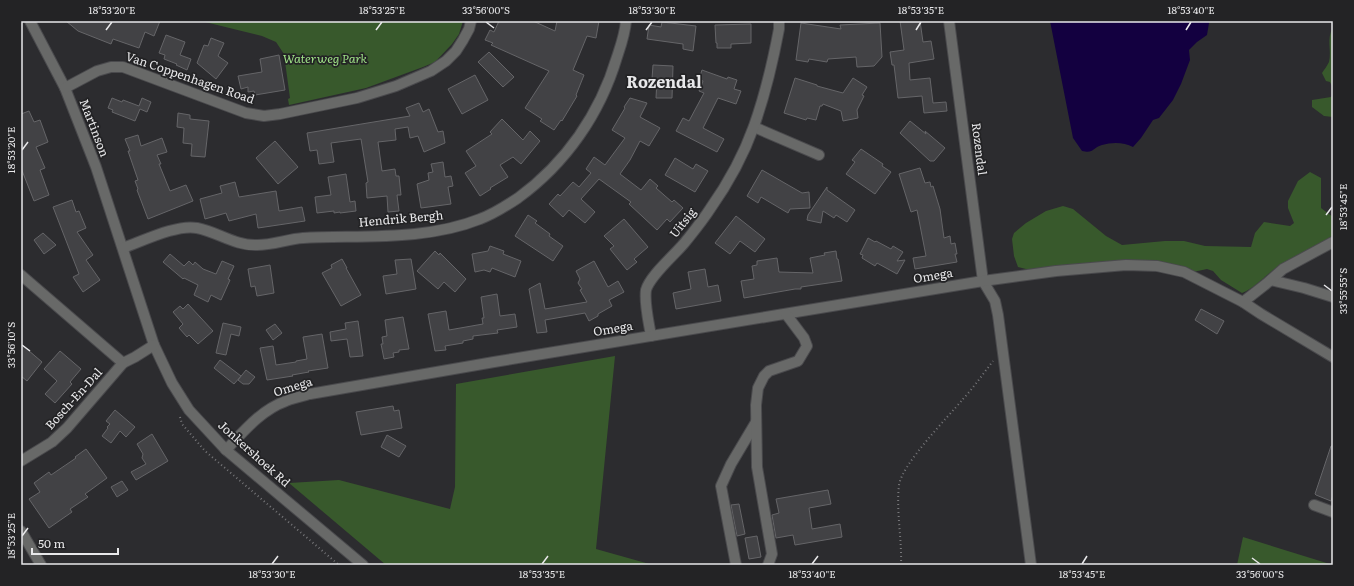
<svg xmlns="http://www.w3.org/2000/svg" width="1354" height="586" viewBox="0 0 1354 586" font-family="Literata,serif">
<style>
.green{fill:#38592c}
.water{fill:#130040}
.building{fill:#424245;stroke:#656568}
.lines{fill:none;stroke-linecap:round;stroke-linejoin:round}
.minor-casing{stroke:#4a4a4d;stroke-width:12}
.path{stroke:#77777a;stroke-width:2;stroke-dasharray:1 3;stroke-linecap:butt}
.minor{stroke:#686968;stroke-width:10}
.ticks{fill:none;stroke:#e8e8ea;stroke-width:1.5}
.labels{text-anchor:middle;stroke-width:3.5;stroke-linejoin:round;paint-order:stroke}
.park-label{font-size:12px;font-style:italic;fill:#9fe287;stroke:#232325}
.street-label{font-size:12px;fill:#e8e8ea;stroke:#232325}
.district-label{font-size:16px;font-weight:bold;fill:#e8e8ea;stroke:#232325}
.neatline{fill:none;stroke:#e8e8ea;stroke-width:1.5}
.ticks-label{font-size:10px;text-anchor:middle;fill:#e8e8ea}
</style>
<rect width="100%" height="100%" fill="#2c2c2f"/>
<g class="green">
<polygon points="201,21 463,21 459,34 452,44 435,62 423,67 366,88 289,105 288,99 290,98 284,54 276,42 262,36"/>
<path d="M1333,28V88L1330,82L1326,81L1322,73C1324,70 1327,66 1329,62C1332,51 1326,38 1333,28Z"/>
<polygon points="1333,94 1333,117 1324,116 1312,107 1312,100 1331,97"/>
<path d="M1310,172L1321,178V208L1333,217V235C1318,248 1299,254 1282,264C1268,272 1256,288 1242,293L1221,280L1213,271L1207,269L1193,272L1173,264L1113,262L1030,270L1018,267L1014,256L1012,239L1014,233L1026,223L1046,211L1063,206L1073,209L1106,236L1122,245L1165,241H1184L1205,246L1251,247L1255,233L1264,222L1290,226L1294,223L1288,208V201L1298,181Z"/>
<polygon points="615,356 596,549 653,565 386,565 289,483 339,480 450,509 455,487 456,384"/>
<polygon points="1243,537 1333,565 1237,565"/>
</g>
<path class="water" d="M1050,21H1209V23L1207,35L1197,42L1189,50L1190,60L1181,84L1173,100L1159,118L1153,120L1141,138L1133,147C1124,142 1112,142 1102,145C1092,148 1094,154 1082,151L1073,138Z"/>
<g class="building">
<polygon points="66,21 160,21 154,36 145,32 139,48 113,39 111,44 78,31"/>
<polygon points="499,21 533,21 555,31 557,21 599,21 596,38 587,36 573,70 584,75 576,95 577,96 562,121 561,120 554,130 540,121 542,119 525,108 549,71 491,45 493,43 485,40 490,30 494,32"/>
<polygon points="900,21 920,21 923,42 931,41 934,59 909,63 910,80 930,78 933,103 946,102 947,111 924,113 922,96 898,98 894,65 892,65 890,52 904,50"/>
<polygon points="662,22 696,26 693,51 683,49 683,44 647,39 649,25 661,27"/>
<polygon points="801,23 841,29 840,25 880,23 882,57 874,66 857,67 856,57 828,59 827,62 809,59 808,62 796,60"/>
<polygon points="751,24 751,43 731,44 731,48 717,48 717,43 716,43 715,25"/>
<polygon points="166,35 185,42 180,55 191,59 187,70 176,65 177,64 164,59 165,55 159,53"/>
<polygon points="211,38 224,43 218,56 228,63 216,79 197,63 204,45 208,46"/>
<polygon points="489,52 514,77 503,87 478,62"/>
<polygon points="279,55 285,90 255,95 254,91 248,92 248,87 241,89 238,76 262,72 260,59"/>
<polygon points="653,65 673,66 672,98 656,98 657,79 652,79"/>
<polygon points="702,70 727,79 728,77 737,80 734,89 741,91 736,104 718,98 703,128 724,139 717,152 676,131 683,118 689,121 704,93 699,91 703,81 699,79"/>
<polygon points="475,75 488,100 462,114 448,89"/>
<polygon points="795,78 817,85 817,86 843,93 853,78 867,87 862,95 864,96 857,110 858,118 843,121 841,111 823,104 822,106 820,106 816,120 807,118 806,120 784,113"/>
<polygon points="112,98 122,102 123,100 139,106 142,98 151,102 147,112 140,109 135,121 112,112 113,110 108,108"/>
<polygon points="630,98 647,103 640,117 660,128 649,146 640,141 630,160 620,174 641,190 650,179 658,186 656,188 672,202 674,200 683,208 670,222 667,219 657,230 629,204 631,202 599,179 581,199 595,212 585,223 569,210 563,217 549,204 558,194 560,196 573,182 579,187 591,173 586,169 594,157 605,165 625,138 612,130 625,108 624,107"/>
<polygon points="419,103 423,112 429,109 438,132 443,131 445,143 424,152 418,136 410,138 408,127 395,129 396,140 378,142 382,171 395,169 396,176 399,176 401,195 397,195 399,211 388,212 387,196 367,198 366,183 368,182 361,139 331,143 334,162 319,164 317,150 310,151 307,133 410,116 406,108"/>
<polygon points="29,111 34,122 40,120 48,142 36,147 45,168 40,170 49,195 34,201 21,168 21,114"/>
<polygon points="178,113 190,115 190,119 209,121 205,157 191,156 192,144 183,143 184,128 177,127"/>
<polygon points="502,119 523,140 530,131 540,141 521,164 513,157 500,165 508,177 490,188 491,189 480,196 465,173 476,166 466,151 492,134 490,132"/>
<polygon points="910,121 926,134 925,131 945,148 934,161 930,161 900,133"/>
<polygon points="138,135 141,146 162,138 167,152 157,155 161,164 159,164 170,191 186,185 193,201 148,219 137,190 138,189 135,181 138,180 128,151 130,151 125,139"/>
<polygon points="275,141 298,167 278,184 256,158"/>
<polygon points="861,149 883,164 882,166 891,172 875,194 846,174 855,162 852,160"/>
<polygon points="675,158 693,169 696,164 708,171 695,192 665,175"/>
<polygon points="443,162 445,177 451,176 453,186 448,187 451,204 421,208 417,184 429,180 428,173 433,172 431,164"/>
<polygon points="920,168 925,183 930,182 931,187 933,186 940,209 944,238 950,236 951,244 955,243 957,254 955,254 957,262 915,269 913,258 926,256 917,210 911,212 899,174"/>
<polygon points="762,170 802,193 809,192 810,208 790,209 788,213 761,197 758,203 747,196"/>
<polygon points="346,174 350,202 355,201 356,211 340,213 340,212 334,213 334,211 317,213 315,197 331,195 328,177"/>
<polygon points="235,182 239,197 276,191 279,211 302,207 305,221 258,228 256,214 229,221 226,213 205,219 200,199 222,193 220,186"/>
<polygon points="827,187 827,190 855,210 847,222 836,215 834,218 823,211 821,223 807,220 808,215"/>
<polygon points="72,200 76,212 79,211 86,228 77,232 93,255 86,260 100,280 83,292 73,277 79,274 53,207"/>
<polygon points="528,215 537,221 535,223 550,234 549,236 563,246 553,261 515,236"/>
<polygon points="736,216 765,239 755,252 740,241 730,254 715,243"/>
<polygon points="624,219 648,247 634,259 637,262 627,270 610,249 614,246 604,236"/>
<polygon points="43,233 56,245 44,254 34,240"/>
<polygon points="868,238 875,242 876,241 891,249 893,246 903,252 897,261 905,260 897,274 877,263 875,266 862,258 863,255 860,254"/>
<polygon points="490,246 504,251 503,254 521,261 515,277 492,268 490,272 484,270 475,272 472,254 488,251"/>
<polygon points="435,251 439,255 440,253 466,279 455,292 444,282 438,289 417,271"/>
<polygon points="836,251 837,259 838,259 842,281 801,287 801,289 795,289 744,298 741,281 754,279 752,266 757,265 757,261 777,258 779,272 813,273 810,258 825,255 824,253"/>
<polygon points="170,254 184,266 189,261 193,265 195,262 203,269 216,274 222,261 234,266 228,279 230,280 221,300 211,295 208,302 194,295 198,285 184,278 183,279 163,262"/>
<polygon points="342,259 347,268 346,268 361,295 341,306 322,273 332,268 331,265"/>
<polygon points="411,259 416,289 386,294 383,276 397,274 395,260"/>
<polygon points="594,261 608,287 618,281 624,292 609,300 612,306 598,314 598,316 589,321 585,313 545,320 547,332 537,333 529,289 540,283 545,309 587,302 580,290 582,289 578,283 580,279 576,271"/>
<polygon points="270,265 274,293 257,296 255,286 251,287 248,269"/>
<polygon points="705,269 708,287 718,285 721,301 676,309 673,293 691,289 688,272"/>
<polygon points="497,294 500,316 515,314 517,327 497,330 498,333 473,336 473,339 463,341 463,343 445,346 446,350 435,351 428,314 446,311 449,330 483,324 482,318 484,318 481,297"/>
<polygon points="188,304 213,331 198,344 189,335 187,337 179,328 183,324 173,312 180,306 183,309"/>
<polygon points="1201,309 1224,321 1217,334 1195,320"/>
<polygon points="403,317 409,349 399,350 399,352 393,353 394,357 384,359 381,344 383,344 382,337 387,336 385,320"/>
<polygon points="358,321 363,356 350,357 347,339 331,341 330,332 346,329 345,323"/>
<polygon points="223,323 241,327 239,336 231,334 226,355 216,353"/>
<polygon points="275,324 282,333 273,340 266,330"/>
<polygon points="322,334 328,368 308,371 309,372 292,375 293,376 267,380 260,348 273,346 276,365 296,362 296,361 307,359 303,337"/>
<polygon points="21,344 42,362 27,381 21,376"/>
<polygon points="60,351 81,369 70,382 72,384 55,403 45,394 57,381 44,369"/>
<polygon points="220,360 241,376 234,384 214,368"/>
<polygon points="246,370 255,377 249,384 243,384 238,380"/>
<polygon points="393,406 394,411 399,410 402,428 361,435 356,412"/>
<polygon points="115,410 135,427 126,437 120,431 111,443 102,436 108,428 107,427 110,424 106,421"/>
<polygon points="152,434 168,461 136,480 131,472 146,464 142,458 143,454 137,444"/>
<polygon points="387,435 406,446 399,457 381,447"/>
<polygon points="1331,446 1333,446 1333,495 1331,501 1316,495 1315,494"/>
<polygon points="86,449 107,478 85,494 88,497 70,509 72,512 49,528 29,499 40,492 34,483 49,472 51,475 76,458 75,457"/>
<polygon points="122,481 128,490 117,497 111,487"/>
<polygon points="828,490 831,504 809,508 812,529 840,524 842,537 795,545 793,535 776,538 772,515 779,513 776,499"/>
<polygon points="739,504 745,534 737,536 731,505"/>
<polygon points="757,536 761,557 749,559 745,538"/>
</g>
<g class="lines">
<defs>
<g id="minor">
<polyline points="30,21 65,88 96,167 154,345 172,383 189,410 226,450 363,565"/>
<polyline points="949,21 983,281 995,301 998,315 1031,565"/>
<polyline points="65,88 97,71 111,67 123,67 246,113 264,116 280,114 357,98 396,86 431,71 446,61 456,51 463,40 469,29 471,21"/>
<polyline points="754,127 819,155"/>
<path d="M123,248C143,241 177,224 197,228C218,232 235,246 257,245C273,245 288,239 303,238C361,235 425,241 480,219C494,214 506,206 518,198C566,163 600,114 617,57C621,45 625,34 626,21"/>
<polyline points="21,275 123,363 135,357 154,345"/>
<polyline points="1271,280 1304,288 1333,297"/>
<polyline points="1243,302 1266,284 1283,269 1333,242"/>
<path d="M651,336C649,323 644,303 646,290C650,275 676,254 686,241C694,231 703,220 710,209C727,185 744,154 754,126C765,95 773,61 779,29V21"/>
<path d="M226,450C244,431 261,410 286,401C293,398 302,396 310,394L494,362L983,281L1056,271L1126,265L1157,266L1184,272L1243,302L1261,314L1333,357"/>
<polyline points="21,461 52,442 67,428 123,363"/>
<polyline points="1314,505 1333,512"/>
<polyline points="21,531 41,565"/>
<polyline points="736,565 721,486 731,464 756,422"/>
<polyline points="768,565 772,554 757,467 756,405 758,388 764,376 769,371 798,361 807,346 804,338 786,314"/>
</g>
</defs>
<use href="#minor" class="minor-casing"/>
<g class="path">
<polyline points="180,417 182,424 205,451 339,565"/>
<path d="M901,565C902,539 896,511 899,485C902,464 948,417 963,399C974,387 983,374 993,361"/>
</g>
<use href="#minor" class="minor"/>
</g>
<path class="ticks" d="M486,22L494,28M106,30L112,22M376,30L382,22M646,30L652,22M916,30L921,22M1186,30L1191,22M22,150L28,142M1326,215L1332,207M1324,285L1332,291M22,345L30,351M22,536L28,528M1252,558L1260,564M272,564L278,556M542,564L548,556M812,564L818,556M1082,564L1087,556"/>
<g class="labels">
<g class="park-label">
<text x="325" y="63">Waterweg Park</text>
</g>
<g class="street-label">
<text transform="translate(190 78) rotate(19)" y="4">Van Coppenhagen Road</text>
<text transform="translate(94 128) rotate(69)" y="4">Martinson</text>
<text transform="translate(979 149) rotate(83)" y="4">Rozendal</text>
<text transform="translate(401 219) rotate(-5)" y="4">Hendrik Bergh</text>
<text transform="translate(683 223) rotate(-52)" y="4">Uitsig</text>
<text transform="translate(933 276) rotate(-9)" y="4">Omega</text>
<text transform="translate(613 329) rotate(-9)" y="4">Omega</text>
<text transform="translate(293 387) rotate(-17)" y="4">Omega</text>
<text transform="translate(74 399) rotate(-48)" y="4">Bosch-En-Dal</text>
<text transform="translate(254 454) rotate(42)" y="4">Jonkershoek Rd</text>
</g>
<g class="district-label">
<text x="664" y="88">Rozendal</text>
</g>
</g>
<rect width="1354" height="586" fill="none" stroke="#232325" stroke-width="44"/>
<path d="M32 548v6h86v-6" fill="none" stroke="#e8e8ea" stroke-width="2"/>
<text x="38" y="548" font-size="12" fill="#e8e8ea" stroke="#232325" stroke-width="3" paint-order="stroke">50 m</text>
<rect x="22" y="22" width="1310" height="542" class="neatline"/>
<g class="ticks-label">
<text x="112" y="14">18°53'20"E</text>
<text x="382" y="14">18°53'25"E</text>
<text x="486" y="14">33°56'00"S</text>
<text x="652" y="14">18°53'30"E</text>
<text x="921" y="14">18°53'35"E</text>
<text x="1191" y="14">18°53'40"E</text>
<text transform="translate(11 150) rotate(-90)" y="4">18°53'20"E</text>
<text transform="translate(1343 207) rotate(-90)" y="4">18°53'45"E</text>
<text transform="translate(1343 291) rotate(-90)" y="4">33°55'55"S</text>
<text transform="translate(11 345) rotate(-90)" y="4">33°56'10"S</text>
<text transform="translate(11 536) rotate(-90)" y="4">18°53'25"E</text>
<text x="272" y="578">18°53'30"E</text>
<text x="542" y="578">18°53'35"E</text>
<text x="812" y="578">18°53'40"E</text>
<text x="1082" y="578">18°53'45"E</text>
<text x="1260" y="578">33°56'00"S</text>
</g>
</svg>
